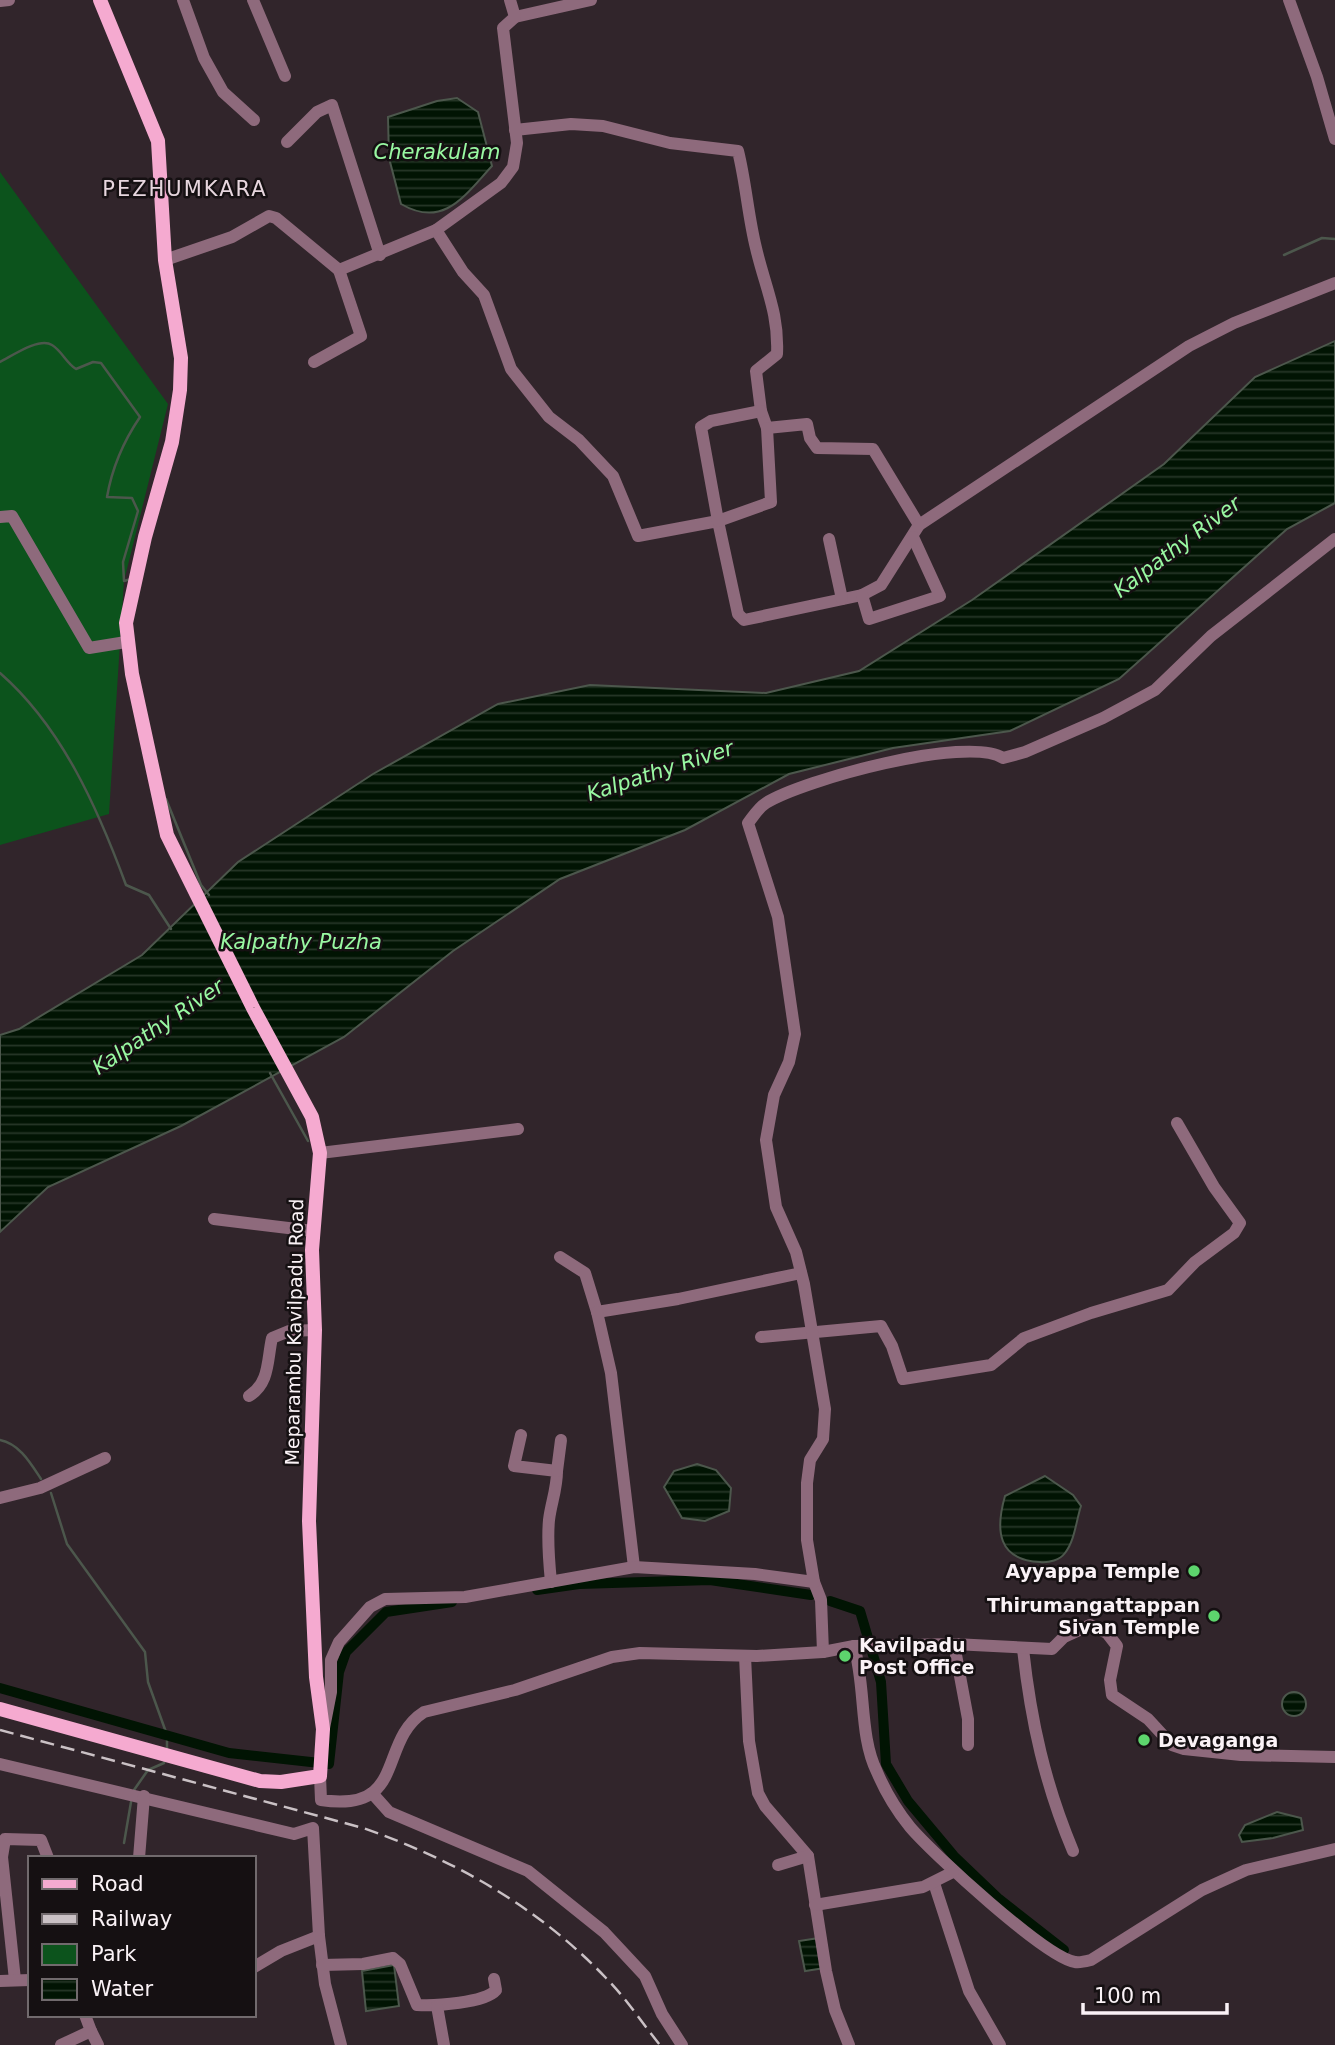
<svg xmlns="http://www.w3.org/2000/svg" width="1335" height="2045" viewBox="0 0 1335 2045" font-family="'DejaVu Sans',sans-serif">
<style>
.green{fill:#0c531c}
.water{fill:url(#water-rules);stroke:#4c574c;stroke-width:2}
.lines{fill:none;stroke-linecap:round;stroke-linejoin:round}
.stream{stroke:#4c574c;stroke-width:2.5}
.canal{stroke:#011403;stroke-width:10}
.minor{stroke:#8e6a7c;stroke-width:12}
.major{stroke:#f5aad0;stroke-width:14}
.rail{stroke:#cac1c5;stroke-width:2.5;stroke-dasharray:14 7;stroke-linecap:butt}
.poi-dot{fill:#5dd56d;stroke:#151012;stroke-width:2.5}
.labels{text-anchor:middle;stroke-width:5;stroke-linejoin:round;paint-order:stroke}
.street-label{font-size:19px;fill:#faf2f6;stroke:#151012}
.poi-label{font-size:19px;font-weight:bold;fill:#faf2f6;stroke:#151012;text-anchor:end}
.water-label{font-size:21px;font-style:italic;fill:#99f8a2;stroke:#151012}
.neighbourhood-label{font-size:21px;letter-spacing:2px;fill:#e7d6de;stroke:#151012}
</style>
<defs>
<pattern id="water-rules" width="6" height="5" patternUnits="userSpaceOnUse" patternTransform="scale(1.75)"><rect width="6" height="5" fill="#011403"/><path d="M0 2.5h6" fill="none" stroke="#273728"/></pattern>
</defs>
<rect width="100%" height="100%" fill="#31252b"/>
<polygon class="green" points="0,172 168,404 124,581 109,814 0,845"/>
<g class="water">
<path d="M457,98L478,112L492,166C465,195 444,229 401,204L389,158L388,117L437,101Z"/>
<polygon points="1335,341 1335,503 1287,529 1119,679 1010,731 893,748 789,774 685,830 560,879 453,951 344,1037 181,1126 48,1187 0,1232 0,1035 19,1029 142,955 238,862 373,774 498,704 590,685 766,693 859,671 972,600 1164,464 1255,377"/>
<polygon points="697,1464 716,1470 731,1488 729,1511 705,1521 682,1518 664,1487 674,1471"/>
<path d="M1045,1476L1073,1495L1081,1506C1076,1521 1075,1540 1065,1553C1060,1560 1049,1563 1040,1562C998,1560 995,1531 1005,1496Z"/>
<circle cx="1294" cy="1704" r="12"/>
<polygon points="1277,1812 1301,1818 1303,1830 1273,1838 1242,1842 1239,1835 1245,1825"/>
<polygon points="819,1938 825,1968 805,1971 799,1941"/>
<polygon points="394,1965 399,2006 366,2011 362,1971"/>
</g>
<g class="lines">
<g class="stream">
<polyline points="1284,255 1322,238 1335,239"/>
<path d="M0,362C12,356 39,337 52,345C62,351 66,363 76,369L93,362L101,363L140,417C123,442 112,468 107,497L132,498L138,511L123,562L124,581L131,579"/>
<path d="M0,673C62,727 98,809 126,885L149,895L171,929"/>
<polyline points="166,799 201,885 209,895"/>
<polyline points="270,1073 308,1141"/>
<path d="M0,1440C20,1444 31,1464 41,1479"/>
<polyline points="51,1493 67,1544 145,1652 148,1682 167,1735 167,1749"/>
<polyline points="134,1790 148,1770 164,1763 165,1759"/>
<polyline points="124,1843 131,1802"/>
</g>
<g class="canal">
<polyline points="537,1590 579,1584 710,1580 811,1595"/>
<polyline points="830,1601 860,1611 881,1682 886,1764 908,1801 954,1856 999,1899 1064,1950"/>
<polyline points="0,1688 229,1753 329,1764 339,1672 346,1652 386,1612 452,1602"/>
</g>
<g class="minor">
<polyline points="183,0 204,58 223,92 254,120"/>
<polyline points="253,0 285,76"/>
<polyline points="1289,0 1317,77 1335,139"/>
<polyline points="0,1 9,0"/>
<polyline points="515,17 591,0"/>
<path d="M515,130L571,124L603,126L670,143L738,151C746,183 748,216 756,248C765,287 779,313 777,354L756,371L761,411L767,428L807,424L810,438L817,448L873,449L919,525"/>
<polyline points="287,142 317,112 332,105 380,255"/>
<polyline points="436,230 463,272 484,295 511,369 549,417 579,440 613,476 638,536 718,521 738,614 744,620 862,595 881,585 919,525 1189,346 1234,323 1335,283"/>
<polyline points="165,260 232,237 269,216 276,218 339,270 436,230 501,183 513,167 517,143 503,28 515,17 510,0"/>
<polyline points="314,362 361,336 339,270"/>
<polyline points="761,411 711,421 701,427 718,521 771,502 767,428"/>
<polyline points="0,517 12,516 89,648 126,642"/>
<polyline points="829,539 842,599"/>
<polyline points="862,595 869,619 940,596 913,537"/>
<polyline points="320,1153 518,1129"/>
<polyline points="214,1219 313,1231"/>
<polyline points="560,1257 585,1273 597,1312 678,1299 801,1273"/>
<polyline points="597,1312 611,1373 634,1567"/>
<polyline points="761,1337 881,1326 892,1346 903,1379 991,1365 1024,1338 1091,1313 1168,1290 1195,1262 1234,1233 1240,1223 1214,1187 1177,1123"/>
<path d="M249,1396C270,1383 267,1360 272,1338L289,1331L315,1330"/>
<path d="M521,1435L514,1466L557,1471C557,1489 551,1503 549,1520C547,1541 549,1562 551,1582"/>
<polyline points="557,1471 561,1440"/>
<polyline points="0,1498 40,1488 105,1458"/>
<polyline points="814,1582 821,1600 823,1652"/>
<polyline points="954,1644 968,1719 968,1745"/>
<path d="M854,1646C866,1687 859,1736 877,1772C885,1791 897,1811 910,1827C932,1853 1046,1958 1075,1962C1080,1963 1087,1961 1091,1960L1202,1890L1246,1870L1335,1849"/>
<path d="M1023,1649C1031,1722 1045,1784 1073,1851"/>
<polyline points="745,1656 749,1741 758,1793 765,1806 808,1856 826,1971 835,2010 849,2045"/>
<path d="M324,1728L331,1692V1660L339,1642L370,1607L385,1599L465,1597L634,1567L755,1574L814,1582L807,1540V1483L810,1460L823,1439L825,1409L804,1284L796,1252L776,1207L766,1140L774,1095L789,1062L795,1034L778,917L748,823C753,817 758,808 766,803C803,780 967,735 1003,758L1025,752L1103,718L1155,690L1211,636L1335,539"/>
<polyline points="0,1764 294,1834 313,1828 319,1936 325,1984 341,2045"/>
<path d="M320,1776L321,1800C408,1813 377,1742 424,1712L515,1690L612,1657L640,1653L757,1656L823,1652L854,1646L954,1644L1052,1649L1064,1637L1090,1625L1107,1633L1117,1646L1110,1680L1112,1695L1148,1719L1172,1745L1184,1749L1241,1755L1335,1757"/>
<polyline points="372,1793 389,1812 528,1871 604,1932 645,1976 662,2014 682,2045"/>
<polyline points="139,1858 144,1796"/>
<polyline points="778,1865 808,1856"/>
<polyline points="934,1883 969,1991 1000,2045"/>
<polyline points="815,1905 923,1887 953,1872"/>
<path d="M322,1965L363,1964L393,1958L400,1964L417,2005C435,2006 485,2003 496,1990L494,1979"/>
<polyline points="254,1967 281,1951 319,1936"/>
<polyline points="15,1980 2,1857 5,1839 41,1840 48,1858"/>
<polyline points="0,1981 30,1980"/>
<polyline points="437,2006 444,2045"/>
<polyline points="91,2031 98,2045"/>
<polyline points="61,2045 91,2031 85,2015"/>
</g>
<polyline class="major" points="0,1709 260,1781 281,1782 320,1776 323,1729 316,1677 309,1521 315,1330 312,1250 320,1153 312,1117 253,1008 167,835 132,674 126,623 145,537 172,442 180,390 181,358 165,260 158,141 100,0"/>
<path class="rail" d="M0,1730L363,1828C455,1860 538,1907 606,1978C626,1998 642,2023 660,2045"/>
</g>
<g class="poi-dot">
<circle cx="1194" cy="1571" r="7"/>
<circle cx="1214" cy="1616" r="7"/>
<circle cx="845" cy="1656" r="7"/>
<circle cx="1144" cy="1740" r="7"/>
</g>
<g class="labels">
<g class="street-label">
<text transform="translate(294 1332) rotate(-89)" y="7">Meparambu Kavilpadu Road</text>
</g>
<g class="poi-label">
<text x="1180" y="1578">Ayyappa Temple</text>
<text x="1200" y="1612">Thirumangattappan<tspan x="1200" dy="22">Sivan Temple</tspan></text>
<text x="859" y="1652" text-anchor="start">Kavilpadu<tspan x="859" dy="22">Post Office</tspan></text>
<text x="1158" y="1747" text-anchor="start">Devaganga</text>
</g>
<g class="water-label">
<text x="437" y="159">Cherakulam</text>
<text transform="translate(1177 547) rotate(-37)" y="7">Kalpathy River</text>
<text transform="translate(660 771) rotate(-18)" y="7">Kalpathy River</text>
<text x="301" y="949">Kalpathy Puzha</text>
<text transform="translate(158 1027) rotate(-34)" y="7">Kalpathy River</text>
</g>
<g class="neighbourhood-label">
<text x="185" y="196">PEZHUMKARA</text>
</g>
</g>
<rect x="28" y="1856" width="228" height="161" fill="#151012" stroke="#716a6d" stroke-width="2"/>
<rect x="42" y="1879" width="35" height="10" fill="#f5aad0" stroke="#716a6d" stroke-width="2"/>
<text x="91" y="1891" font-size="21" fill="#faf2f6">Road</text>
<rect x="42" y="1914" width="35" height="10" fill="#cac1c5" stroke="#716a6d" stroke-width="2"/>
<text x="91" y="1926" font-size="21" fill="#faf2f6">Railway</text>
<rect x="42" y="1944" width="35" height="21" fill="#0c531c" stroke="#716a6d" stroke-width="2"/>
<text x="91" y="1961" font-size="21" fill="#faf2f6">Park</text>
<rect x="42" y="1979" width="35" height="21" fill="url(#water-rules)" stroke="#716a6d" stroke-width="2"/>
<text x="91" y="1996" font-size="21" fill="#faf2f6">Water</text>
<path d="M1083 2003v10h144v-10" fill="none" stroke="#faf2f6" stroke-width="3.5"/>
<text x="1094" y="2003" font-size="21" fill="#faf2f6" stroke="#151012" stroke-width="5" paint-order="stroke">100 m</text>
</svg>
